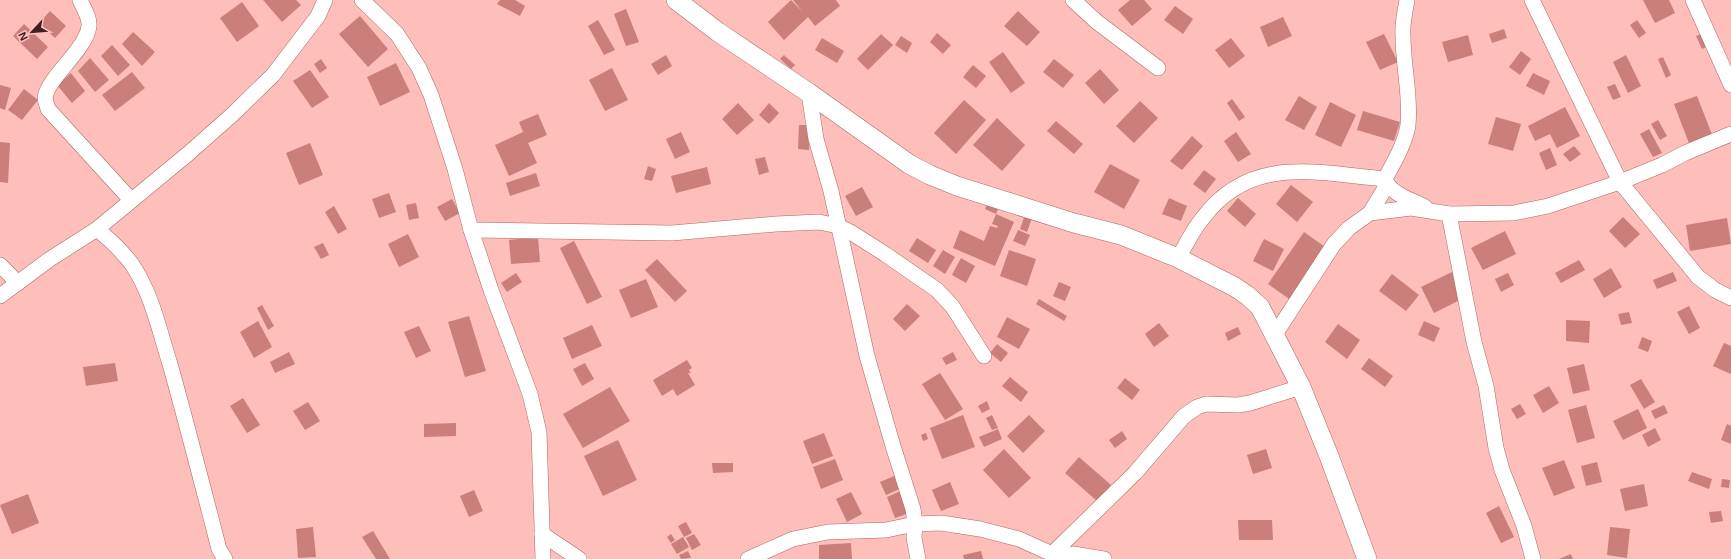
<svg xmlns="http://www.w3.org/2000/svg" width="1731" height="559" viewBox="0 0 1731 559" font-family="Helvetica,sans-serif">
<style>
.building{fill:#ca7f7b}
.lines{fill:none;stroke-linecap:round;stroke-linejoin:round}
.minor-casing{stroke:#b06764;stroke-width:16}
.tertiary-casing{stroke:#b06764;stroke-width:20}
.minor{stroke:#fff;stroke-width:15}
.tertiary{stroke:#fff;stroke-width:19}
</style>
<rect width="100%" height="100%" fill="#febeb9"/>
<g class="building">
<polygon points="263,0 296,0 301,5 282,22"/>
<polygon points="500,0 515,0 525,6 520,16 497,4"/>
<polygon points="791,0 803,12 793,0 836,0 840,6 815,26 808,17 784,40 768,22"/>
<polygon points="1130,0 1144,0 1152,9 1132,26 1118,10"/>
<polygon points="1643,0 1669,0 1675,13 1655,23"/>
<polygon points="242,2 259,26 237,42 220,18"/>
<polygon points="1175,6 1193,19 1183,34 1164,20"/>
<polygon points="626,9 639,42 626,46 614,14"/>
<polygon points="50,11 66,26 55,38 39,23"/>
<polygon points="1018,11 1040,32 1027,46 1004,26"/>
<polygon points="360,16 388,49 368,67 339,34"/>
<polygon points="1283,17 1292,36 1268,47 1260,27"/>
<polygon points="598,20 615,50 604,55 588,26"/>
<polygon points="1637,20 1646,33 1639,38 1630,25"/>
<polygon points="24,24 48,47 37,59 13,36"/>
<polygon points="1504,29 1507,38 1492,43 1489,34"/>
<polygon points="133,32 155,52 142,66 122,44"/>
<polygon points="937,33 951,45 943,54 930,42"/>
<polygon points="881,34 893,45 868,70 857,59"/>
<polygon points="1384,34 1398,62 1380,70 1366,42"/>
<polygon points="1701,34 1708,46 1702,49 1696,36"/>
<polygon points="1468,35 1473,55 1448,62 1442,42"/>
<polygon points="901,36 912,43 907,53 895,45"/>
<polygon points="822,38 844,51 837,63 815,50"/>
<polygon points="1231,38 1245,56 1229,68 1215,50"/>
<polygon points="112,45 130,65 118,76 101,56"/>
<polygon points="1521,51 1531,59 1520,75 1509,67"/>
<polygon points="1003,52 1025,83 1011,93 989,62"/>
<polygon points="666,55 672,66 658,75 651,64"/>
<polygon points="784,55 795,65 791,69 780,59"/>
<polygon points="1626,55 1641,86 1628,93 1613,62"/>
<polygon points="1663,57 1671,75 1666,78 1658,59"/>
<polygon points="90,58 109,80 95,92 78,71"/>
<polygon points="321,59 327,68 320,73 314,64"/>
<polygon points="1054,59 1074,75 1063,88 1043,72"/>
<polygon points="396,63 410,92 380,106 367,77"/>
<polygon points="973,65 986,76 976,88 963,77"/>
<polygon points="612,68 628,100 605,111 589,80"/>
<polygon points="1100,69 1119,90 1104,104 1085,83"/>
<polygon points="310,70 329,97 312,108 293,81"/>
<polygon points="132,72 145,88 115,111 102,95"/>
<polygon points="71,73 85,91 72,103 57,85"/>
<polygon points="1533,73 1550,81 1544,95 1526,86"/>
<polygon points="1615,84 1621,97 1613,100 1607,87"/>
<polygon points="0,85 11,88 5,110 0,108"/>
<polygon points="24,89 38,100 22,120 8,110"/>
<polygon points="1299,96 1317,107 1304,130 1285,120"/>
<polygon points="1697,96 1713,137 1690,146 1674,104"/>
<polygon points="1232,99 1245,117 1239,121 1227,103"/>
<polygon points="964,100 986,120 956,154 934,133"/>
<polygon points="1140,101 1158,118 1134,143 1116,126"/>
<polygon points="1330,102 1356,115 1341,147 1315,135"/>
<polygon points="738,103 754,120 737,135 722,119"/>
<polygon points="769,103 779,113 769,124 759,115"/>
<polygon points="1565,107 1580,136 1557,148 1550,134 1535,141 1528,126"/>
<polygon points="1363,111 1400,122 1394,141 1357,130"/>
<polygon points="538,114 547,135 528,143 537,163 509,176 495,145 523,132 519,122"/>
<polygon points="1496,117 1521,124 1513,151 1488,144"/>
<polygon points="997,118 1025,145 1002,171 973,145"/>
<polygon points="1658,120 1667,136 1660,140 1651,124"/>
<polygon points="1056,121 1083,144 1074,154 1047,131"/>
<polygon points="799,125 810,125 809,150 798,149"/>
<polygon points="1649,129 1662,153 1653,157 1640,134"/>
<polygon points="681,132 690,152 675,159 666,139"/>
<polygon points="1236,132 1251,154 1238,162 1224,141"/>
<polygon points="1192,136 1203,146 1182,170 1170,161"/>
<polygon points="0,142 10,143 8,183 0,182"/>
<polygon points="310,143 323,175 299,185 286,153"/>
<polygon points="1574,146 1581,154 1570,162 1563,154"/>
<polygon points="1550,148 1557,165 1546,170 1539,153"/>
<polygon points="765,157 769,172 759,175 755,159"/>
<polygon points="1110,164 1140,180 1124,209 1094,192"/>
<polygon points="648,166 656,169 652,181 644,179"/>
<polygon points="707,167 711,184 676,193 671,176"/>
<polygon points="1204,170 1216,179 1205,193 1193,184"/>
<polygon points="536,173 540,186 510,196 506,183"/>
<polygon points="1291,185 1313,202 1297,222 1276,204"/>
<polygon points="862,187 873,207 856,216 845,196"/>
<polygon points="389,193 396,212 379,218 372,199"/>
<polygon points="1169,198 1187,206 1181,221 1162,214"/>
<polygon points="1238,198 1256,214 1245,227 1227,211"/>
<polygon points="452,199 460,213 445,221 437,207"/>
<polygon points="416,203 419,218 409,220 406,205"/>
<polygon points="987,205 998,209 996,214 985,209"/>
<polygon points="334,206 347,229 338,234 325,212"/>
<polygon points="996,214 1014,222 995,266 953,248 960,230 984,241 990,226 997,228 998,226 992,224"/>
<polygon points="1025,215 1032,218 1027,232 1020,229"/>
<polygon points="1623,217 1640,234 1625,248 1609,231"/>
<polygon points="1727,218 1731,244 1690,251 1686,225"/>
<polygon points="1018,230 1030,235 1025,246 1013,241"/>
<polygon points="1505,231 1516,254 1483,270 1471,248"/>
<polygon points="1304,232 1328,249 1292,301 1268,284"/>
<polygon points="408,234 419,257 399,267 388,244"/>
<polygon points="538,237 540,262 511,264 509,240"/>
<polygon points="917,238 936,250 928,263 909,251"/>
<polygon points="1264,239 1284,249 1273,271 1253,261"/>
<polygon points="574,241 602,297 587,304 560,248"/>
<polygon points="323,243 329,255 321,259 314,247"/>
<polygon points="943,250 955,257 945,274 933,266"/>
<polygon points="1009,250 1036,259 1027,286 1000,276"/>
<polygon points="961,258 975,266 966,283 952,275"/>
<polygon points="657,259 687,291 675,302 645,270"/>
<polygon points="1579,260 1585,270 1561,283 1555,273"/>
<polygon points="1611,268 1622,287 1604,298 1593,279"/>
<polygon points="1452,272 1464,298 1434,313 1421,287"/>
<polygon points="1673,272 1677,281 1657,289 1653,280"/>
<polygon points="516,273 522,282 507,292 501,283"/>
<polygon points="1508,273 1514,285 1501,292 1495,279"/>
<polygon points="1392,274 1419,295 1406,311 1379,291"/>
<polygon points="646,279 658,307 631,318 619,290"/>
<polygon points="1059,282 1071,287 1065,301 1053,296"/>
<polygon points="1039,299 1067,316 1064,321 1036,304"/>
<polygon points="907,304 920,316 905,331 893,319"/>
<polygon points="262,305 274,326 268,330 257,308"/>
<polygon points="1689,306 1700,328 1689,334 1677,312"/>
<polygon points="1629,312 1632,323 1621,325 1618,314"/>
<polygon points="469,316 486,371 465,377 448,322"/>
<polygon points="1007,317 1030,329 1019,349 997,337"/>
<polygon points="1566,320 1590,321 1589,343 1566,341"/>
<polygon points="258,321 272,347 254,358 240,332"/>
<polygon points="1424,321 1440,328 1434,342 1418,335"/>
<polygon points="1159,323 1169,336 1154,347 1145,334"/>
<polygon points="1338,324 1360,340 1347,359 1325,342"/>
<polygon points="592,325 602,346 572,359 563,338"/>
<polygon points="419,326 431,351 416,358 404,332"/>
<polygon points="1238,327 1241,334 1228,341 1225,333"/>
<polygon points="1642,337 1652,341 1648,352 1638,348"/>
<polygon points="1724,343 1731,346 1731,374 1713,366"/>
<polygon points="997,344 1008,353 1001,362 990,353"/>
<polygon points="289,352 295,364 275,373 270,362"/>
<polygon points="953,352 957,360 946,365 942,358"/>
<polygon points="1369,358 1393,376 1385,387 1361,369"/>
<polygon points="687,360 692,368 689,370 691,373 688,373 695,385 677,396 673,389 662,396 653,380"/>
<polygon points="115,363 118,381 86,386 83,367"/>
<polygon points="585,363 594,379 582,386 573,369"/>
<polygon points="1584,364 1590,390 1573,394 1567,368"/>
<polygon points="940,373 963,409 945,420 922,384"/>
<polygon points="1010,377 1028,392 1021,402 1002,386"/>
<polygon points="1125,378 1140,390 1132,400 1117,388"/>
<polygon points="1641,379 1655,402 1644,409 1630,385"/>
<polygon points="1549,386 1559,403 1543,413 1533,395"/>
<polygon points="610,387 630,421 583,448 563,414"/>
<polygon points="243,398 260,425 247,433 230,406"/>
<polygon points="987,401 990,409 982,413 978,406"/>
<polygon points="308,402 320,421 305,430 293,411"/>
<polygon points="1520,404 1526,414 1517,419 1511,409"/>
<polygon points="1586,405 1595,438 1577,443 1568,410"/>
<polygon points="1664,405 1668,413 1655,419 1651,411"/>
<polygon points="1638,409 1647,428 1623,440 1613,421"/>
<polygon points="963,415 975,447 942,459 930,428"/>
<polygon points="992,415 998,428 992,430 986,418"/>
<polygon points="1029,415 1045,431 1023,453 1007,436"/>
<polygon points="456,423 456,436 424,437 424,424"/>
<polygon points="1727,424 1731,426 1731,444 1721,440"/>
<polygon points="1655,428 1661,440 1648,447 1642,435"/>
<polygon points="998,429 1002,439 984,447 979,437"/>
<polygon points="1122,431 1127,439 1115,448 1109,440"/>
<polygon points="824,433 833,456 812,464 803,441"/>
<polygon points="926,433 928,439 923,441 921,435"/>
<polygon points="618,440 637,480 603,496 584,456"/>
<polygon points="1004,449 1031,478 1009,498 983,470"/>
<polygon points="1266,449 1272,468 1253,474 1247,455"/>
<polygon points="1079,457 1111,485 1097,501 1065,473"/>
<polygon points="835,459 843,480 821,489 813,467"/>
<polygon points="1564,460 1575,488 1554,496 1542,468"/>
<polygon points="1597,462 1602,482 1586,486 1581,466"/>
<polygon points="712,463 733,463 733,472 713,473"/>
<polygon points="1692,472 1712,479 1709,489 1688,481"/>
<polygon points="899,474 904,487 886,495 880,482"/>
<polygon points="1722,479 1730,480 1729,488 1721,487"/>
<polygon points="950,482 959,504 941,511 932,490"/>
<polygon points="1644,484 1648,506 1625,511 1620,489"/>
<polygon points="474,490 483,511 469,517 460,496"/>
<polygon points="903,490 912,512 895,518 887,497"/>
<polygon points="851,492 862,514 847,522 836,499"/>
<polygon points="28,494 39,523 12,534 0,505"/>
<polygon points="1499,506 1514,537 1501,543 1486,513"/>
<polygon points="1721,511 1723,521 1711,523 1709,512"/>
<polygon points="1238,520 1272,520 1273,540 1239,540"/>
<polygon points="686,522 692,533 684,537 678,526"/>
<polygon points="313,527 316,557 298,558 296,529"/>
<polygon points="1610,527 1630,529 1627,558 1607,555"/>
<polygon points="373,531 390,559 376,559 362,537"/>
<polygon points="671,534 675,540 671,543 667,537"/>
<polygon points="694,534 701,545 692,550 686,538"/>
<polygon points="683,537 689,547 677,554 671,544"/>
<polygon points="851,543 852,559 819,559 819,545"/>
<polygon points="688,551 691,558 681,559 679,555"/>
<polygon points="981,551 983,559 964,559 963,555"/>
<polygon points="1571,554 1573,559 1559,559"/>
</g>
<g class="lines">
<defs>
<g id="minor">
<path d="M80,0C83,7 90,18 89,26C86,50 50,75 45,97C45,101 47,105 48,109L131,200"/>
<polyline points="362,0 397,34 419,68 431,95 455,169 471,230 491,290 530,394 539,432 543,559"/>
<polyline points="1073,0 1097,22 1158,68"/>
<path d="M1407,0C1405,12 1402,24 1403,36C1403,66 1411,96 1408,125C1405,144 1394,162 1385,179C1390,194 1412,200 1425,207"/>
<polyline points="1532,0 1620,182 1698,277 1715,290 1731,298"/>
<polyline points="1693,0 1731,85"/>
<polyline points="809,93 816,139 831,191 867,356 893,446 913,509 915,524 914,538 918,559"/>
<polyline points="1370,213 1387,185"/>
<polyline points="1449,214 1474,342 1486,386 1496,448 1502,470 1524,526 1533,559"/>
<path d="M97,229C109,239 121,250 131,263C152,293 159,330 170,364C187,425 203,487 219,549L225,559"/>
<polyline points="471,230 672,233 776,224 819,222 838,226 852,233 885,254 937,290 952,306 984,356"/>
<path d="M1178,258C1186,245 1192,231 1202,219C1250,154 1316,173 1385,179"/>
<polyline points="0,265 18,283"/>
<polyline points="0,296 50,259 97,229 189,153 233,114 273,75 318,16 325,0"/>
<polyline points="1274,336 1334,244 1349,228 1370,213 1411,208 1449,214 1514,213 1548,206 1620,182 1662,165 1685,153 1731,134"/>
<polyline points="542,534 579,559"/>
<polyline points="1053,553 1135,473 1184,416 1197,407 1206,404 1238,405 1250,403 1301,387"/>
<polyline points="748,559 793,539 828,532 886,530 915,524 941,523 980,529 1019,539 1059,557 1073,554 1104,559"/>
</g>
<polyline id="tertiary" points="676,0 718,32 809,93 909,164 930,175 957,186 1074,223 1121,235 1178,258 1235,287 1248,296 1260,307 1301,387 1329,456 1367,559"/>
</defs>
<use href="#minor" class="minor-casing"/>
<use href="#tertiary" class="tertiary-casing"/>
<use href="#minor" class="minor"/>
<use href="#tertiary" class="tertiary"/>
</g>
<g transform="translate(32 32) rotate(244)" stroke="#febeb9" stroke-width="3" paint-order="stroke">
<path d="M0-3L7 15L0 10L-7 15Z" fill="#3e1f1e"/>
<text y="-6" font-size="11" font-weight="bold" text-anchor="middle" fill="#3e1f1e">N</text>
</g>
</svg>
